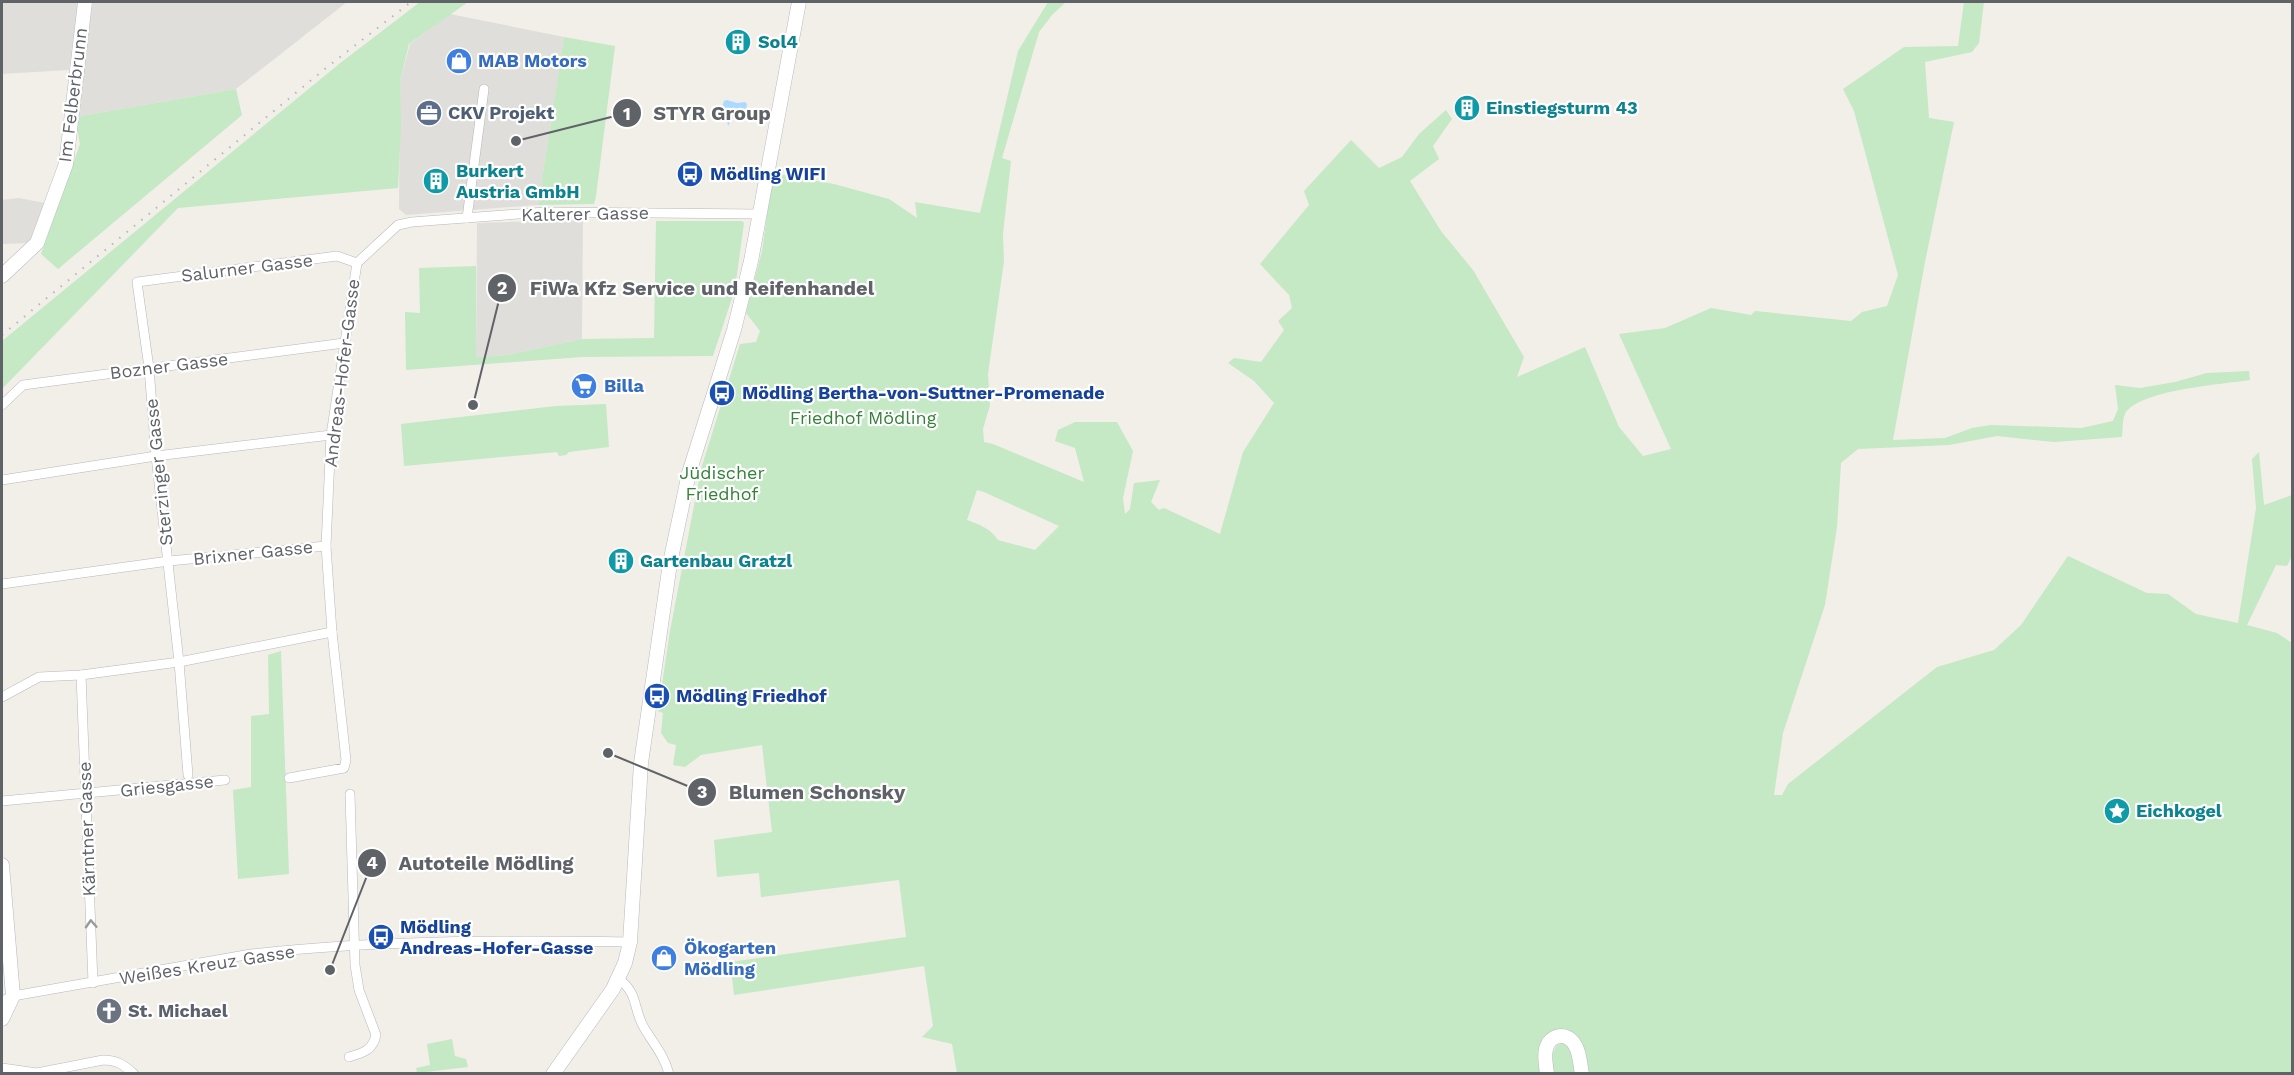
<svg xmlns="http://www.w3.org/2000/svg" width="2294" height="1075" viewBox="0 0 2294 1075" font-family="'Work Sans',sans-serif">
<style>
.industrial{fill:#e0deda}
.green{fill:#c5e8c5;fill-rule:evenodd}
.water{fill:#aadaff}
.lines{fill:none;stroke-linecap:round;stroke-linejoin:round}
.street-casing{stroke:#b5b8bc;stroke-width:10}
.secondary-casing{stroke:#b6babf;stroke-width:15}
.street{stroke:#fff;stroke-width:9}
.secondary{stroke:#fff;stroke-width:14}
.rail{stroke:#b6b7b8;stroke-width:2;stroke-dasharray:1.5 8;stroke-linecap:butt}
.oneway{stroke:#979a9d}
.labels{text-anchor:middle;stroke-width:4.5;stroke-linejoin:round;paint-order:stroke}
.culture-label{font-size:18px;font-weight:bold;fill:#0d838f;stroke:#fff;text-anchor:start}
.shop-label{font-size:18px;font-weight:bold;fill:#366cbe;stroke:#fff;text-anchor:start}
.street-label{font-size:18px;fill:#5f6368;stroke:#fff}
.service-label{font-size:18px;font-weight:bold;fill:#4e5e75;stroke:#fff;text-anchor:start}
.transit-label{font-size:18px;font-weight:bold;fill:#164399;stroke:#fff;text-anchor:start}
.park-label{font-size:18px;fill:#348238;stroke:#fff}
.worship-label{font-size:18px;font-weight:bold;fill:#5b616d;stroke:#fff;text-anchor:start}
.leader{fill:none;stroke:#5f6368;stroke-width:2}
.callout-dot{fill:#5f6368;stroke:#fff;stroke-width:2}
.mark-label{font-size:18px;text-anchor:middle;font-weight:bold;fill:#fff}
.callout-label{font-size:20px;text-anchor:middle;font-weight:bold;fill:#5f6368;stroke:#fff;stroke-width:4.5;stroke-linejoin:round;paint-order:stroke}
</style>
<rect width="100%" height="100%" fill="#f1efe8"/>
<g class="industrial">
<polygon points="2,2 78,2 69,70 2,74"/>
<polygon points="93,2 347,2 236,89 75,117"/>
<polygon points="450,14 564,37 538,205 406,215 399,209 400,81 410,44"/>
<polygon points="19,198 45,203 29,243 2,244 2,200"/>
<polygon points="583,220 582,339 507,355 476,357 477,223"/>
</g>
<g class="green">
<polygon points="420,2 468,2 409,44 400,81 401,126 398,188 178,208 2,389 2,341 339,64"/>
<path d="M1048,2H1066L1052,15L1039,32L1002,158L1011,161L1003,234L1004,261L988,374L990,405L983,429L984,442L993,444L1084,482L1075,448L1055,441L1058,430L1075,422H1117L1133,451L1123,498L1125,514L1130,509L1134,483L1160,480L1151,502L1159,510L1164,508L1220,534L1243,452L1274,403L1254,381L1228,363L1234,358L1261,362L1284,330L1278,321L1292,308L1289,295L1260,264L1309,205L1304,191L1351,140L1379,168L1402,157L1419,134L1446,110L1452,119L1433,146L1439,159L1410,181L1441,231L1473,270L1524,357L1517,377L1585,347L1619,427L1643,456L1671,449L1619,334L1665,328L1711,308L1751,315L1755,311L1851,321L1862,312L1887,306L1898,275L1854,111L1843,89L1904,47L1958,46L1964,2H1984L1979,43L1972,52L1925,62L1929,118L1954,122L1925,262L1893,440L1945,438L1972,428L1991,425L2081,428L2113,421L2118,409L2115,385L2140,388L2175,382L2207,373L2249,371L2250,380C2224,384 2137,390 2125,414C2122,420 2123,430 2122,437L2054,442L1997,436L1949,445L1858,449L1841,463L1837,527L1825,605L1783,733L1774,795H1782L1788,784L1937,667L1994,650L2021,625L2068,556L2147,593L2168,594L2196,614L2238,623L2256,508L2252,459L2259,452L2264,505L2292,495V556L2287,566L2276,565L2247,625L2277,633L2292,643V1073H1586L1560,1031L1543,1073H957L952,1044L922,1037L933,1026L924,966L734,995L730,962L906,937L899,880L761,897L759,873L717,877L714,840L772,832L762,745L701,755L685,767L673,765L676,745L668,743L661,733L663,713L658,711L670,631L701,469L740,344L756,342L760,331L746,313L762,251L773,173L834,184L889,199L917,218L915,202L980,213L1018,51ZM977,490L984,492L1059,526L1035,550L998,540C990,528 980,525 967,520Z"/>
<polygon points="564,37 615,46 596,196 594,204 538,205"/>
<polygon points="236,89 242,115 58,269 41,254 80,144 75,117"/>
<polygon points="656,221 742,221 744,223 735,289 713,356 582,357 406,370 405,312 420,313 419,268 476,266 476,357 507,355 582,339 654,338"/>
<polygon points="606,404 609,447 569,452 566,455 559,456 557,452 404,466 401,424 556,406"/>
<polygon points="281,651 289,874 238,879 233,790 251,787 251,716 269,714 268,655"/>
<polygon points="452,1039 455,1056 466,1059 468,1067 417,1073 416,1068 430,1065 427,1044"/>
<path d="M1563,1043L1570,1048L1578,1073H1552C1550,1062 1551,1055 1557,1045Z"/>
</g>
<polygon class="water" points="727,100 737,103 745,102 747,104 745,117 743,121 733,117 728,126 726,115 722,108 724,101"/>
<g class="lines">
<defs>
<g id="street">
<polyline points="467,218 484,89"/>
<polyline points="2,405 23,385 344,343"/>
<polyline points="2,480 156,456 331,435"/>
<polyline points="2,584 169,561 326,546"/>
<polyline points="81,675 93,983"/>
<polyline points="2,697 39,677 81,675 179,662 332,632"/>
<polyline points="188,775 179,662 156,456 149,368 137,282 337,256 357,263"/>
<polyline points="289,778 344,768 346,760 332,632 326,546 331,435 357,263 398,225 412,222 545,212 759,214"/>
<polyline points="2,801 225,780"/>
<path d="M619,979C637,993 633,1004 642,1024C651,1041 664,1054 669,1074"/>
<path d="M2,1001L13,996L251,954C375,940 505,940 630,942"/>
<path d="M349,1057C363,1053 373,1050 376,1035L359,990L355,965L350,794"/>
<path d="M2,1068L37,1073L103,1060C117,1060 124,1065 134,1074"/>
</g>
<g id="secondary">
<polyline points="2,276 37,243 66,164 85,2"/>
<polyline points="2,865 13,996 2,1019"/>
<polyline points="553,1074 613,989 625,963 630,942 641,763 670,563 689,473 734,330 751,261 799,2"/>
<path d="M1547,1074C1546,1065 1544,1057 1546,1049C1550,1034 1567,1031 1575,1045C1580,1053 1580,1064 1582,1074"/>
</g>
</defs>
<use href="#street" class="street-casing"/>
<use href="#secondary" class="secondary-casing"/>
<use href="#street" class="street"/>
<use href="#secondary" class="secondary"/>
<polyline class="rail" points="2,335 326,68 411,2"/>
</g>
<defs><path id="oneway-chevron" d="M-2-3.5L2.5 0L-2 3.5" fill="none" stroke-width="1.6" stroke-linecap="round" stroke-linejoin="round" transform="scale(1.5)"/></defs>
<use class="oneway" href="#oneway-chevron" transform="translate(91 924) rotate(-93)"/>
<defs>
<symbol id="building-disc" viewBox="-11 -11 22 22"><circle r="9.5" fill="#0f9aa8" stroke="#fff"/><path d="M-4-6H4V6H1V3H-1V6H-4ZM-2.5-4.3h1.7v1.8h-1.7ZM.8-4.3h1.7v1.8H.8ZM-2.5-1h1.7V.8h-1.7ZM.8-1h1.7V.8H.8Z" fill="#fff"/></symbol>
<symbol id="shop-disc" viewBox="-11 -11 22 22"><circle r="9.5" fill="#3f7fe0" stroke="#fff"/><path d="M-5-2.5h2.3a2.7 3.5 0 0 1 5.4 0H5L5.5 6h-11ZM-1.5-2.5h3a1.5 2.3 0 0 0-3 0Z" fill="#fff"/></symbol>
<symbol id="office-disc" viewBox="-11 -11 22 22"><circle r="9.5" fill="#5c6f8a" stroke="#fff"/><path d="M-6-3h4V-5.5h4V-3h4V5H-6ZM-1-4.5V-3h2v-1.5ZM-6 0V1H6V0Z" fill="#fff"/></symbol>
<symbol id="bus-disc" viewBox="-11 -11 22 22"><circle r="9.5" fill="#1a4fb4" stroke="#fff"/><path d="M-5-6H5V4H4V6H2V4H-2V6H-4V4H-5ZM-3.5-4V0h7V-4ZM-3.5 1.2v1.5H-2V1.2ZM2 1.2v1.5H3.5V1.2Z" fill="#fff"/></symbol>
<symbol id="supermarket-disc" viewBox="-11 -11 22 22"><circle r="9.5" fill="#3f7fe0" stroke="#fff"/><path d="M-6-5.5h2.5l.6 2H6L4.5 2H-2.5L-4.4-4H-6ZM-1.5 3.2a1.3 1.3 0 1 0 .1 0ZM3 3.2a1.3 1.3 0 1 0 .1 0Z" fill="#fff"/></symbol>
<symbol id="sight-disc" viewBox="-11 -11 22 22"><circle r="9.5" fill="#0f9aa8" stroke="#fff"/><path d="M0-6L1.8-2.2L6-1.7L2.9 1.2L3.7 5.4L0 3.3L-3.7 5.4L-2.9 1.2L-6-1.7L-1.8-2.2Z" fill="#fff"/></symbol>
<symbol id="church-disc" viewBox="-11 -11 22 22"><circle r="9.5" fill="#6b7280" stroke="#fff"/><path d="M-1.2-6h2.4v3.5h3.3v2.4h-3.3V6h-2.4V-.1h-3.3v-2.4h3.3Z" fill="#fff"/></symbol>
</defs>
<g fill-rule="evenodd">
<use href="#building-disc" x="723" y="27" width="30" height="30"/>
<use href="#shop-disc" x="444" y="46" width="30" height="30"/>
<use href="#building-disc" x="1452" y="93" width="30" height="30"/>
<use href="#office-disc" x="414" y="98" width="30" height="30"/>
<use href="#bus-disc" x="675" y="159" width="30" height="30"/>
<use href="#building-disc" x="421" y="166" width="30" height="30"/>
<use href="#supermarket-disc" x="569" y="371" width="30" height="30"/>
<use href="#bus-disc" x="707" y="378" width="30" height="30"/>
<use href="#building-disc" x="606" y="546" width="30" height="30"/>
<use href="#bus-disc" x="642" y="681" width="30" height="30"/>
<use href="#sight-disc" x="2102" y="796" width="30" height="30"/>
<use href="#bus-disc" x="366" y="922" width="30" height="30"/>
<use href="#shop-disc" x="649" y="943" width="30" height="30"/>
<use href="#church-disc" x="94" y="996" width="30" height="30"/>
</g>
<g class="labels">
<g class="culture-label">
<text x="758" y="48">Sol4</text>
<text x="1486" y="114">Einstiegsturm 43</text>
<text x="456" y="177">Burkert<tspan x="456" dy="21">Austria GmbH</tspan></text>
<text x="640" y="567">Gartenbau Gratzl</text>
<text x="2136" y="817">Eichkogel</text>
</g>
<g class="shop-label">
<text x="478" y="67">MAB Motors</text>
<text x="604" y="392">Billa</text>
<text x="684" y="954">Ökogarten<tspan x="684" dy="21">Mödling</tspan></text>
</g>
<g class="street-label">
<text transform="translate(73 95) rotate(-83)" y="6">Im Felberbrunn</text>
<text transform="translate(585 214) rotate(-1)" y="6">Kalterer Gasse</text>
<text transform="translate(247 268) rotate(-7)" y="6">Salurner Gasse</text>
<text transform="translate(169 366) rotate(-7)" y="6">Bozner Gasse</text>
<text transform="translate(342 373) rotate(-83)" y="6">Andreas-Hofer-Gasse</text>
<text transform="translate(159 472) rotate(-96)" y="6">Sterzinger Gasse</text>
<text transform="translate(253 553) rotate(-6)" y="6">Brixner Gasse</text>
<text transform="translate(167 786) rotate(-6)" y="6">Griesgasse</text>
<text transform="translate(87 829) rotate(-92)" y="6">Kärntner Gasse</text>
<text transform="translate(207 965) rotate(-9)" y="6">Weißes Kreuz Gasse</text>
</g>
<g class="service-label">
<text x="448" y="119">CKV Projekt</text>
</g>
<g class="transit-label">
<text x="710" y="180">Mödling WIFI</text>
<text x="742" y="399">Mödling Bertha-von-Suttner-Promenade</text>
<text x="676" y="702">Mödling Friedhof</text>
<text x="400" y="933">Mödling<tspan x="400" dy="21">Andreas-Hofer-Gasse</tspan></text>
</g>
<g class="park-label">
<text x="863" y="424">Friedhof Mödling</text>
<text x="722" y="479">Jüdischer<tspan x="722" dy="21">Friedhof</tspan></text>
</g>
<g class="worship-label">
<text x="128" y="1017">St. Michael</text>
</g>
</g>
<path class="leader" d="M516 141L627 113M473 405L502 288M608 753L702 792M330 970L372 863"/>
<g class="callout-dot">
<circle cx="516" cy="141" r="6"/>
<circle cx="473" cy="405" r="6"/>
<circle cx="608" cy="753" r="6"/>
<circle cx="330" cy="970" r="6"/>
<circle cx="627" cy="113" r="15"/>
<circle cx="502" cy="288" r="15"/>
<circle cx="702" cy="792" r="15"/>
<circle cx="372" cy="863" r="15"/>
</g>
<g class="mark-label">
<text x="627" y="120">1</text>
<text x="502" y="294">2</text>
<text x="702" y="798">3</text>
<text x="372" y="869">4</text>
</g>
<g class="callout-label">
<text x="712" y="120">STYR Group</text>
<text x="702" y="295">FiWa Kfz Service und Reifenhandel</text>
<text x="817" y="799">Blumen Schonsky</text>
<text x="486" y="870">Autoteile Mödling</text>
</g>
<rect width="2294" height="1075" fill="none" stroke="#5f6368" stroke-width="6"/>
</svg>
